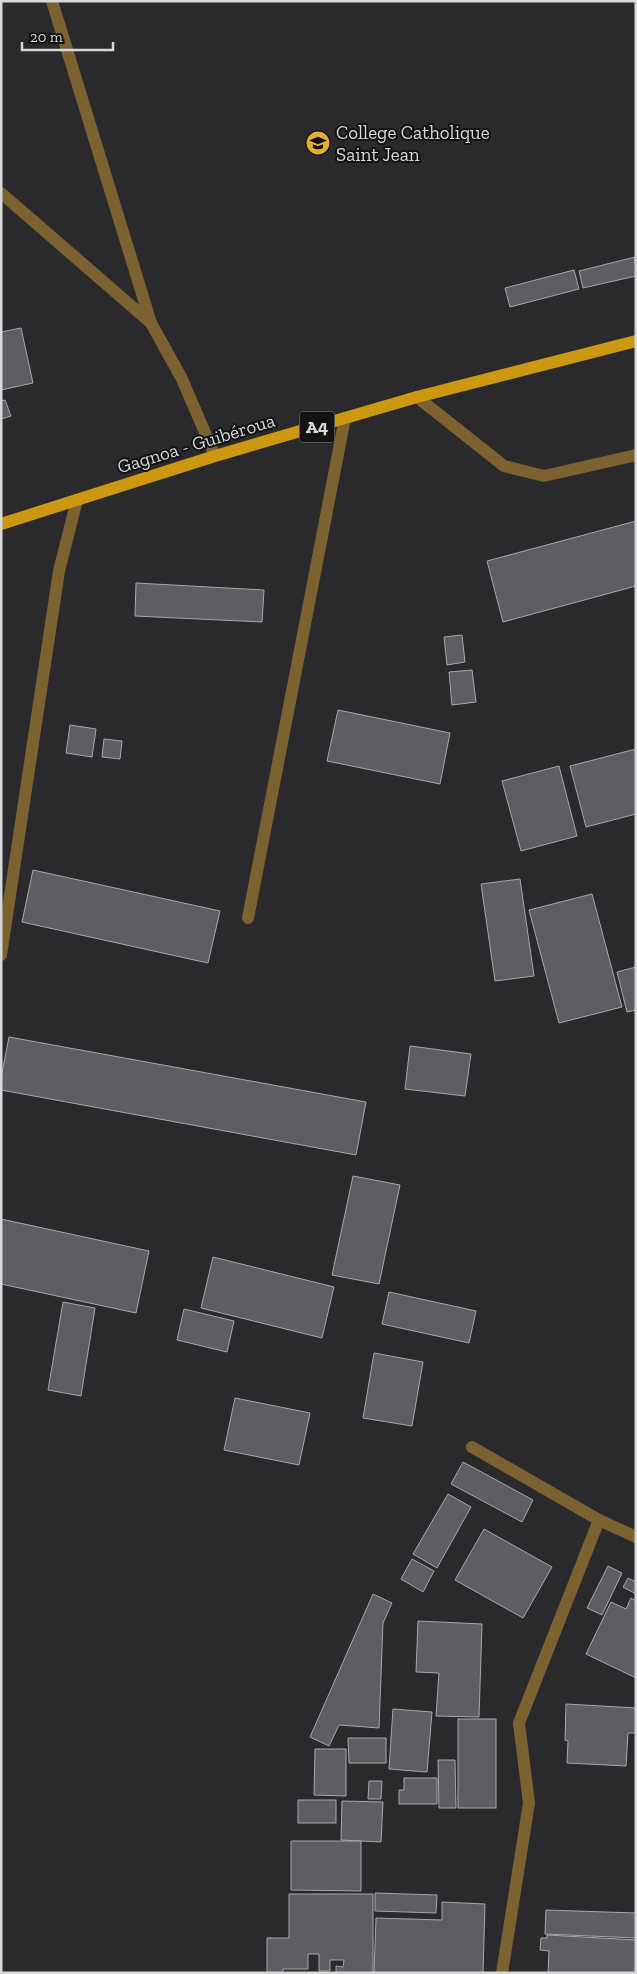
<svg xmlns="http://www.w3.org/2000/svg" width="637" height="1974" viewBox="0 0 637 1974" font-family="'Zilla Slab',serif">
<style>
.building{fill:#5d5e61;stroke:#a7a8ab}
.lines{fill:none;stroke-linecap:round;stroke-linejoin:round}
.minor{stroke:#7b6230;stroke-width:12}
.major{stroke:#cc9711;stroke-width:12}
.labels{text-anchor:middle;stroke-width:4;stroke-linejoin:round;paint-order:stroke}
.shield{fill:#131314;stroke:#9c9d9e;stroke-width:1}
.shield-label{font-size:18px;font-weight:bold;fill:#d7d8d9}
.poi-label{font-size:19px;fill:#d7d8d9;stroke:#131314;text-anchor:start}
.street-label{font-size:19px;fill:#d7d8d9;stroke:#131314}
</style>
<rect width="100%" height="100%" fill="#2a2a2d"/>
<g class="building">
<polygon points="635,257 636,276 583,288 579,271"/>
<polygon points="574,270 579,289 510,307 505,288"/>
<polygon points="21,328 33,383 1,390 1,332"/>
<polygon points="5,400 11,416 1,419 1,401"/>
<polygon points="636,521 636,586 503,622 487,561"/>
<polygon points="136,583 264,590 262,622 135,616"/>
<polygon points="462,635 465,662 447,665 444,637"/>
<polygon points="472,670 476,702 452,705 449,672"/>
<polygon points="338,710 450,733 440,784 327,761"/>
<polygon points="70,725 96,729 92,757 66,753"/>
<polygon points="104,739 122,741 120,759 102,757"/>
<polygon points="636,749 636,814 586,827 570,766"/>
<polygon points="559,766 577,836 521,851 502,781"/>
<polygon points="33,870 220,911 208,963 22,922"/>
<polygon points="520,879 534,976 495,981 481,884"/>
<polygon points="592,894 622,1007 559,1023 529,910"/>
<polygon points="636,967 636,1010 627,1012 617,972"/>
<polygon points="9,1037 366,1102 356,1155 1,1090 1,1078"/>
<polygon points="410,1046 471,1054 465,1096 405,1089"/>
<polygon points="353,1176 400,1185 379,1284 332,1275"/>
<polygon points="1,1219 149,1251 136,1313 1,1284"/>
<polygon points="213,1257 334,1287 322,1338 201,1308"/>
<polygon points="389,1292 476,1311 469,1343 382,1324"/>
<polygon points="63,1302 95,1308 81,1396 48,1390"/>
<polygon points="184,1309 234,1321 227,1352 177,1340"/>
<polygon points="374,1353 423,1362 412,1426 363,1418"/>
<polygon points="235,1398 310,1413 299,1465 224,1450"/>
<polygon points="463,1462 533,1500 522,1522 451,1484"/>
<polygon points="448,1494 471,1507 437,1568 413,1554"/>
<polygon points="484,1529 552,1567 523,1618 455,1580"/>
<polygon points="412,1559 434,1571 423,1592 401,1579"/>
<polygon points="608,1566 622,1573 602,1615 587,1608"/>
<polygon points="628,1578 636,1582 636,1594 623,1587"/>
<polygon points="373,1594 392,1603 383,1623 379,1728 339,1725 329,1746 310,1737"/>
<polygon points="631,1598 636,1601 636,1678 586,1654 611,1602 626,1609"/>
<polygon points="418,1621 482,1624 479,1717 436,1716 439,1673 416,1672"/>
<polygon points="566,1704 636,1708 636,1733 628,1733 626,1766 567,1763 568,1741 565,1740"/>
<polygon points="393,1709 432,1712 427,1772 389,1769"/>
<rect x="458" y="1719" width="38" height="89"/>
<polygon points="348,1738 386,1738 386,1763 349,1763"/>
<polygon points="315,1749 346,1749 346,1796 314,1795"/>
<polygon points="438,1760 455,1760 456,1808 439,1808"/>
<polygon points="404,1778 437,1778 437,1804 399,1804 399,1790 404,1790"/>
<polygon points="369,1781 382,1781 381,1799 368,1799"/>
<rect x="298" y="1800" width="38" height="23"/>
<polygon points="342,1801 383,1802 381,1842 341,1840"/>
<polygon points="291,1841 361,1841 361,1891 291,1890"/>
<polygon points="375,1893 437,1895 436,1913 375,1911"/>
<polygon points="289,1894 373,1894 373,1973 336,1973 336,1966 343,1967 344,1960 330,1960 330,1971 319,1971 319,1954 308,1954 308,1969 283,1969 283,1973 267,1973 267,1938 289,1938"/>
<polygon points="442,1902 485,1904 483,1973 374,1973 376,1918 442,1920"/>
<polygon points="546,1910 636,1913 636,1938 545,1934"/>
<polygon points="547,1935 636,1940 636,1973 548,1973 549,1951 540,1950 541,1938 547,1938"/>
</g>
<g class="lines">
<g class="minor">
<polyline points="52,1 151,323 182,379 215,456"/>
<polyline points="1,193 151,323"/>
<polyline points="417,397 504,466 544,476 636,455"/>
<polyline points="248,918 345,418"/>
<polyline points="1,955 59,571 77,500"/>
<polyline points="472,1447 599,1520 636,1537"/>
<polyline points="502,1973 529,1803 519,1723 599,1520"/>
</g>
<polyline class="major" points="1,524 215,456 417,397 636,341"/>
</g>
<defs>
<symbol id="school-disc" viewBox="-11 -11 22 22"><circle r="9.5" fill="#e4ae35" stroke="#131314"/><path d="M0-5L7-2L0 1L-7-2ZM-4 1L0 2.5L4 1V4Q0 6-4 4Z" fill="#111"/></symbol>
</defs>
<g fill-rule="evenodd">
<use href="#school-disc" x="304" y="129" width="28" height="28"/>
</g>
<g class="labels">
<rect class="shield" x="299.5" y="411.5" width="35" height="31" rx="4"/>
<g class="shield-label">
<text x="317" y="433">A4</text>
</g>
<g class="poi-label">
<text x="336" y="139">College Catholique<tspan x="336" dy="22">Saint Jean</tspan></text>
</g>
<g class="street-label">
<text transform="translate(196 443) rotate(-17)" y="7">Gagnoa - Guibéroua</text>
</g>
</g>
<rect width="637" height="1974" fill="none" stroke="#d7d8d9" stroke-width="5"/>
<path d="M22 42v8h91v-8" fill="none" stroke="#d7d8d9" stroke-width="2.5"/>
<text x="30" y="42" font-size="15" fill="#d7d8d9" stroke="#131314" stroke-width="4" paint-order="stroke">20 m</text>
</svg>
